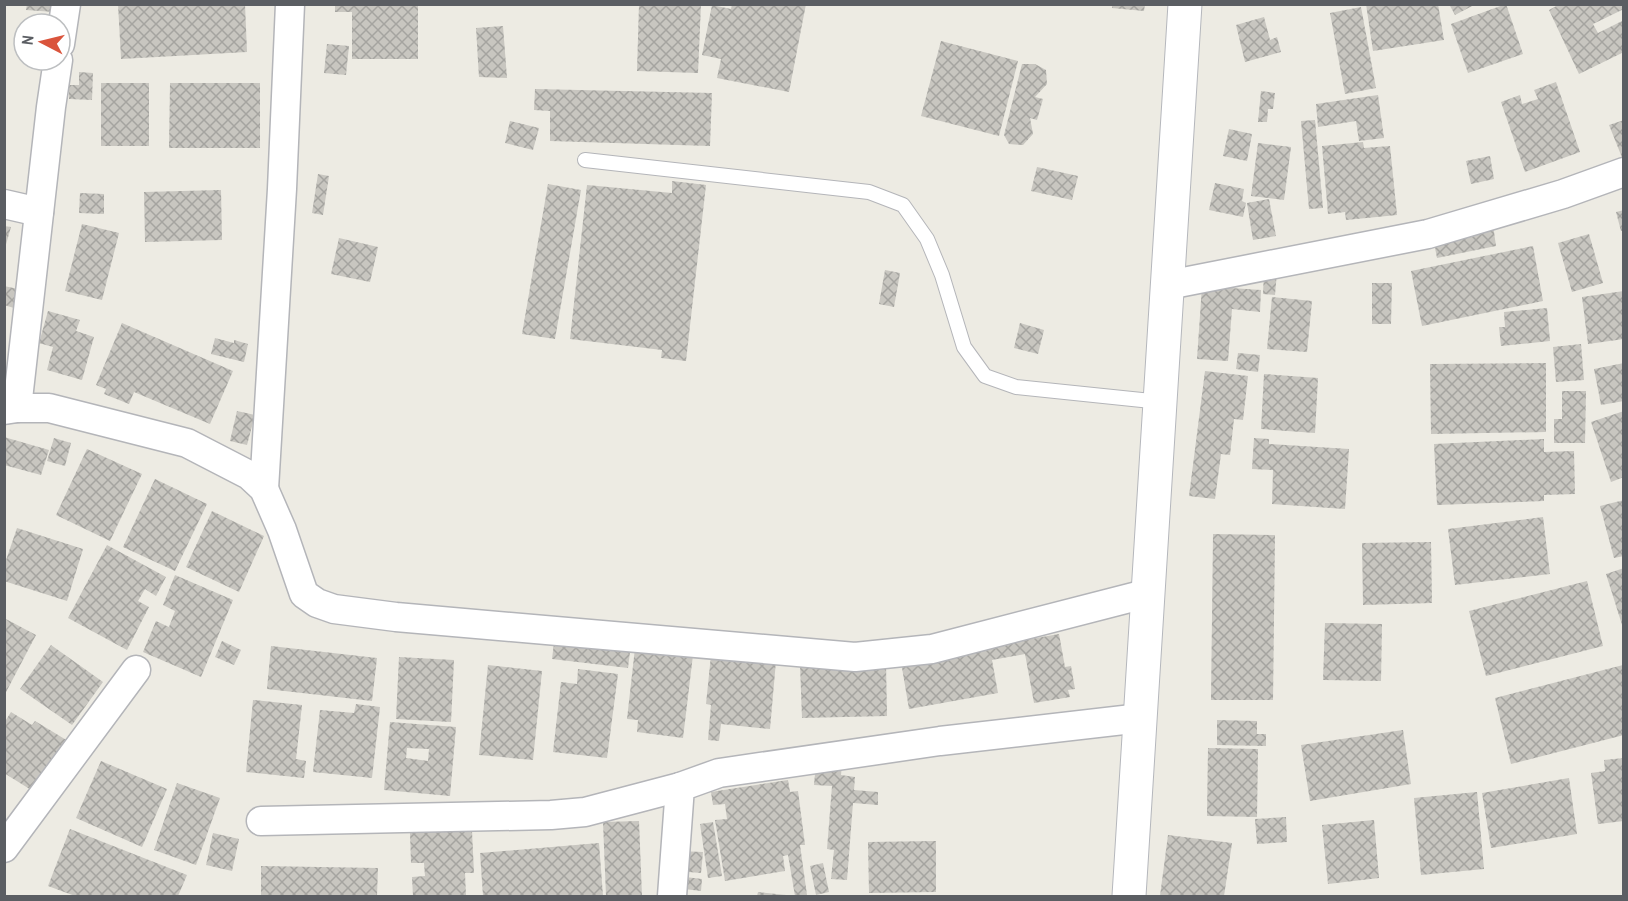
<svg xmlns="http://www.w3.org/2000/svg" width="1628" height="901" viewBox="0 0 1628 901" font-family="'Archivo Narrow',sans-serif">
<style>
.building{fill:url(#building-cross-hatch);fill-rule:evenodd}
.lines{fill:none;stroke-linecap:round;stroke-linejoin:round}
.lane-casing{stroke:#b4b5b9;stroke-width:16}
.street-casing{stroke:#b4b5b9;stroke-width:31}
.secondary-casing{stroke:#b5b7bc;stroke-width:35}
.lane{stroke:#fff;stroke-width:14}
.street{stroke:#fff;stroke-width:28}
.secondary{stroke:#fff;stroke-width:33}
</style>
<defs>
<pattern id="building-cross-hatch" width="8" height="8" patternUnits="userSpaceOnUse" patternTransform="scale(1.5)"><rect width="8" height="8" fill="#c8c6c0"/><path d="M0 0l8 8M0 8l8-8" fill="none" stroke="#a5a4a0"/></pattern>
</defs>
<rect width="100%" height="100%" fill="#edebe3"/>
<g class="building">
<polygon points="27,4 55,4 54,12 26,10"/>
<polygon points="118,4 245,4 247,52 121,59"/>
<polygon points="335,4 418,4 418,59 352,59 352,12 335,12"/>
<polygon points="639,4 701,4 698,73 637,71"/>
<polygon points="732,4 806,4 789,92 717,78 721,59 702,55 712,5 731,9"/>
<polygon points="1112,4 1145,4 1144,11 1112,8"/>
<polygon points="1366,4 1438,4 1444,40 1373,51"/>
<polygon points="1449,4 1476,4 1455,15"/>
<polygon points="1506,4 1523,54 1468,73 1451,24"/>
<polygon points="1560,4 1624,4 1624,9 1593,24 1598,33 1624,20 1624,52 1579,74 1549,10"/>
<polygon points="1361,7 1376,88 1345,94 1330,13"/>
<polygon points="1264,17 1270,40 1277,37 1281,52 1245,62 1236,25"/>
<polygon points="503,26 507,78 479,77 476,28"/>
<polygon points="941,41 1018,61 999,136 921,116"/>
<polygon points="327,44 349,46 346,75 324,73"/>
<polygon points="1022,64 1035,64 1046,70 1047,84 1035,97 1043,99 1037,120 1030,118 1033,134 1023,145 1009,144 1004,135"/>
<polygon points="79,72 93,73 92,100 69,99 69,85 79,85"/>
<polygon points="1556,82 1580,152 1525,172 1501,102 1520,95 1522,104 1538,99 1534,90"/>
<rect x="101" y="83" width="48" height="63"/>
<polygon points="170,83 260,83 260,148 169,148"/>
<polygon points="535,89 712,93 710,146 550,141 550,111 534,110"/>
<polygon points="1261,91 1275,93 1273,109 1268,109 1267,122 1258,122"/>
<polygon points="1378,95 1384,138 1359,141 1356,121 1318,127 1316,104"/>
<polygon points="1315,120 1323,208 1309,209 1301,121"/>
<polygon points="1624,120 1624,160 1623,160 1609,125"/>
<polygon points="510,121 539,128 533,150 505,143"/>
<polygon points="1229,129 1252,134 1247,161 1223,156"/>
<polygon points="1363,142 1364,148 1390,146 1397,215 1346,220 1345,212 1328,214 1322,146"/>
<polygon points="1258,143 1291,147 1284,200 1251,196"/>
<polygon points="1490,156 1494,179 1471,184 1466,161"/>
<polygon points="1037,167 1078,176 1072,200 1031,191"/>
<polygon points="318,174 329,176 323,215 312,213"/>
<polygon points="672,181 706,185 686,361 661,358 662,350 570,339 587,185 672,193"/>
<polygon points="1215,183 1244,189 1242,201 1246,203 1243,217 1209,210"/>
<polygon points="548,184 581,190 555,339 522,334"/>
<polygon points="221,190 222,240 145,242 144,192"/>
<polygon points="80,193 104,194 104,214 79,213"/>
<polygon points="1269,199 1276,236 1253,240 1247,203"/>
<polygon points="1624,210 1624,231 1621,231 1616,212"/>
<polygon points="82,224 119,233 102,300 65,291"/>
<polygon points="1493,225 1496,246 1437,258 1433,238"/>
<polygon points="4,226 11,227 5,248 4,248"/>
<polygon points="1589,234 1603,283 1572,292 1558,243"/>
<polygon points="339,238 378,247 370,282 331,274"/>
<polygon points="1533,246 1543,301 1422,326 1411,271"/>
<polygon points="885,270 900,273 894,307 879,304"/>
<polygon points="1264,271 1277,272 1275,295 1263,294"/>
<polygon points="1372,283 1392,283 1391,324 1372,324"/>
<polygon points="4,286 18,289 14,308 4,305"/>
<polygon points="1202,286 1261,290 1260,312 1232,309 1228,361 1197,359"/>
<polygon points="1624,291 1624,339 1588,344 1582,297"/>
<polygon points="1272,297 1312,301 1307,352 1267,349"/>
<polygon points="1547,308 1550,341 1501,346 1499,327 1505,327 1504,312"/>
<polygon points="48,311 80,320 76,331 94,337 82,380 47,370 53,347 39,343"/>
<polygon points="122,323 233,371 210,424 134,392 129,404 104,394 106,389 96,385"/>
<polygon points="1020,323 1044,330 1038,354 1014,348"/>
<polygon points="215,338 234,343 234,340 248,344 244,362 211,354"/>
<polygon points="1581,344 1584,380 1556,382 1553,347"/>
<polygon points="1238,353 1260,355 1258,372 1236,369"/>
<polygon points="1546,363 1546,432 1431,434 1430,364"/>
<polygon points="1624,363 1624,401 1601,405 1594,369"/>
<polygon points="1205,371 1248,376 1243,420 1234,419 1230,455 1221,454 1215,499 1189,496"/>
<polygon points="1264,374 1318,378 1315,433 1261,429"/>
<polygon points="1562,391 1586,391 1585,443 1554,443 1554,419 1562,419"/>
<polygon points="237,411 255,415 247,445 230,441"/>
<polygon points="1624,411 1624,477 1611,482 1591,422"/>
<polygon points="4,437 49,450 41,475 4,465"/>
<polygon points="54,438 71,443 65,466 47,461"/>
<polygon points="1254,438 1269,439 1269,444 1349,449 1345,509 1272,504 1273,470 1252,469"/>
<polygon points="1544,439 1544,452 1574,451 1575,494 1544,495 1544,501 1437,505 1434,444"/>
<polygon points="87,449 142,474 110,541 56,515"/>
<polygon points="155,479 207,504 175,571 123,547"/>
<polygon points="1624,500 1624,556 1614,558 1600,506"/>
<polygon points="212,511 264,536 239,592 186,567"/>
<polygon points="1543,517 1550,574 1455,585 1448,529"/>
<polygon points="17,528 83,549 67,601 4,581 4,566"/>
<polygon points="1213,534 1275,535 1273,700 1211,700"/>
<polygon points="1431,542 1432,603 1363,605 1362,543"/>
<polygon points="107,545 166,577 156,596 145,589 138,601 149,607 127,650 68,618"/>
<polygon points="1624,568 1624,628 1623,628 1606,574"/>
<polygon points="175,575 233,600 201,677 143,652 156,621 169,627 175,611 163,605"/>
<polygon points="1587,581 1603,646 1486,676 1469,611"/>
<polygon points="4,618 36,635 4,696"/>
<polygon points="1325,623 1382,624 1381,681 1323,680"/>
<polygon points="1059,634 1065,667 1071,666 1075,689 1068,690 1070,697 1034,703 1025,654 992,660 998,693 909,709 901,662"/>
<polygon points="555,635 631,644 628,668 552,659"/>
<polygon points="222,641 241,650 234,665 215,657"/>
<polygon points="51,645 103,682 72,725 20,689"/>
<polygon points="271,646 377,658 372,701 267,689"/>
<polygon points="635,648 693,655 683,738 637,732 638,720 627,719"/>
<polygon points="711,655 776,661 770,729 721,724 719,741 708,740 711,705 706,704"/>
<polygon points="399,657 454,660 451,722 396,719"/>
<polygon points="886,663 887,716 802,718 800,665"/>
<polygon points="488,665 542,671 533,760 479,755"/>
<polygon points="1623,665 1624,735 1511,764 1495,698"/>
<polygon points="578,669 618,674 607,758 553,752 561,682 577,684"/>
<polygon points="253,700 302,705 296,759 306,761 304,778 246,772"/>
<polygon points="356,704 380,707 372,778 313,772 320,710 354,713"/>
<polygon points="11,712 32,725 35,721 68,741 36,793 4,773 4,723"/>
<polygon points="1217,720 1257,721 1257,734 1266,734 1266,746 1217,745"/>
<path d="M390,722L456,727L450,796L384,790ZM407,748L429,749L428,761L406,758Z"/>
<polygon points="1403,730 1411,784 1310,801 1301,745"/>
<polygon points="1208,748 1258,749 1257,817 1207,816"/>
<polygon points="1624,758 1624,821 1598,824 1591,773 1605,771 1604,760"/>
<polygon points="101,761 167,789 142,847 76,818"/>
<polygon points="816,763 842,765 841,775 855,777 854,790 878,792 878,805 853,803 847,880 831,879 834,850 827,849 832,786 814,785"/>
<polygon points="1569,778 1577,834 1491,848 1482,793"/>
<polygon points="788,780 790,792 798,791 805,845 800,845 807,895 795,896 788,855 783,856 785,871 725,881 715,820 727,819 725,804 713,805 711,792"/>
<polygon points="177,783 220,798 196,865 154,850"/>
<polygon points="1477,792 1484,869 1421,875 1414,798"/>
<polygon points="1286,817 1287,842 1257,844 1255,819"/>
<polygon points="1374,820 1379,878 1328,884 1322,825"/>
<polygon points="639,821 642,896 606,896 603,822"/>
<polygon points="713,822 722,876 708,878 700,824"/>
<polygon points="70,829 187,875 178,896 75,896 48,886"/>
<polygon points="472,831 474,873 465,873 466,896 413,896 412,877 425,876 424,863 411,863 410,833"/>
<polygon points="213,833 239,839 232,871 206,865"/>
<polygon points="1168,835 1232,843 1224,896 1160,896"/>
<polygon points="936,841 936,892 869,893 868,842"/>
<polygon points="599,843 603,896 483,896 480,853"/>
<polygon points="678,851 703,852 701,873 676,871"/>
<polygon points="823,863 829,892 816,895 810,866"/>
<polygon points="261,866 378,868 377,896 261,896"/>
<polygon points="677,876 702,879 701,891 676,888"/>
<polygon points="758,892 786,895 785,896 757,896"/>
</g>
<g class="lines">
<defs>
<polyline id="lane" points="585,160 869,192 903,205 927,239 942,275 964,347 985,376 1016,387 1161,402"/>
<g id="street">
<polyline points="60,44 66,4"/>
<polyline points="4,204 39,212"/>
<polyline points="1168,285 1428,234 1563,194 1624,172"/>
<polyline points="17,408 51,107 58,60"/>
<polyline points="4,410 17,408 49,408 187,443 249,475 264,489 282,530 304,594 317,603 334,609 396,617 855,657 932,649 1149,593"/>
<polyline points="264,489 282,189 290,4"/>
<polyline points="261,821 551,815 585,812 680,787"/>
<polyline points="4,848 136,670"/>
<polyline points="672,896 680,787 719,773 940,741 1141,718"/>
</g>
<polyline id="secondary" points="1129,896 1185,4"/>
</defs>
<use href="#lane" class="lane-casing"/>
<use href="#street" class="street-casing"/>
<use href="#secondary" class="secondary-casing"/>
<use href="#lane" class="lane"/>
<use href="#street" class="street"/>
<use href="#secondary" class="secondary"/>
</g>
<rect width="1628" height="901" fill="none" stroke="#5b5e63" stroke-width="12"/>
<g transform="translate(42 42) rotate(277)"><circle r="28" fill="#ffffff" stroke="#bdbfc1" stroke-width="1.5"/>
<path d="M0-4.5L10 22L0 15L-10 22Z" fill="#da543c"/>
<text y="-9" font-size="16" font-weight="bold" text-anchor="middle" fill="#5b5e63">N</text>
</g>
</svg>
